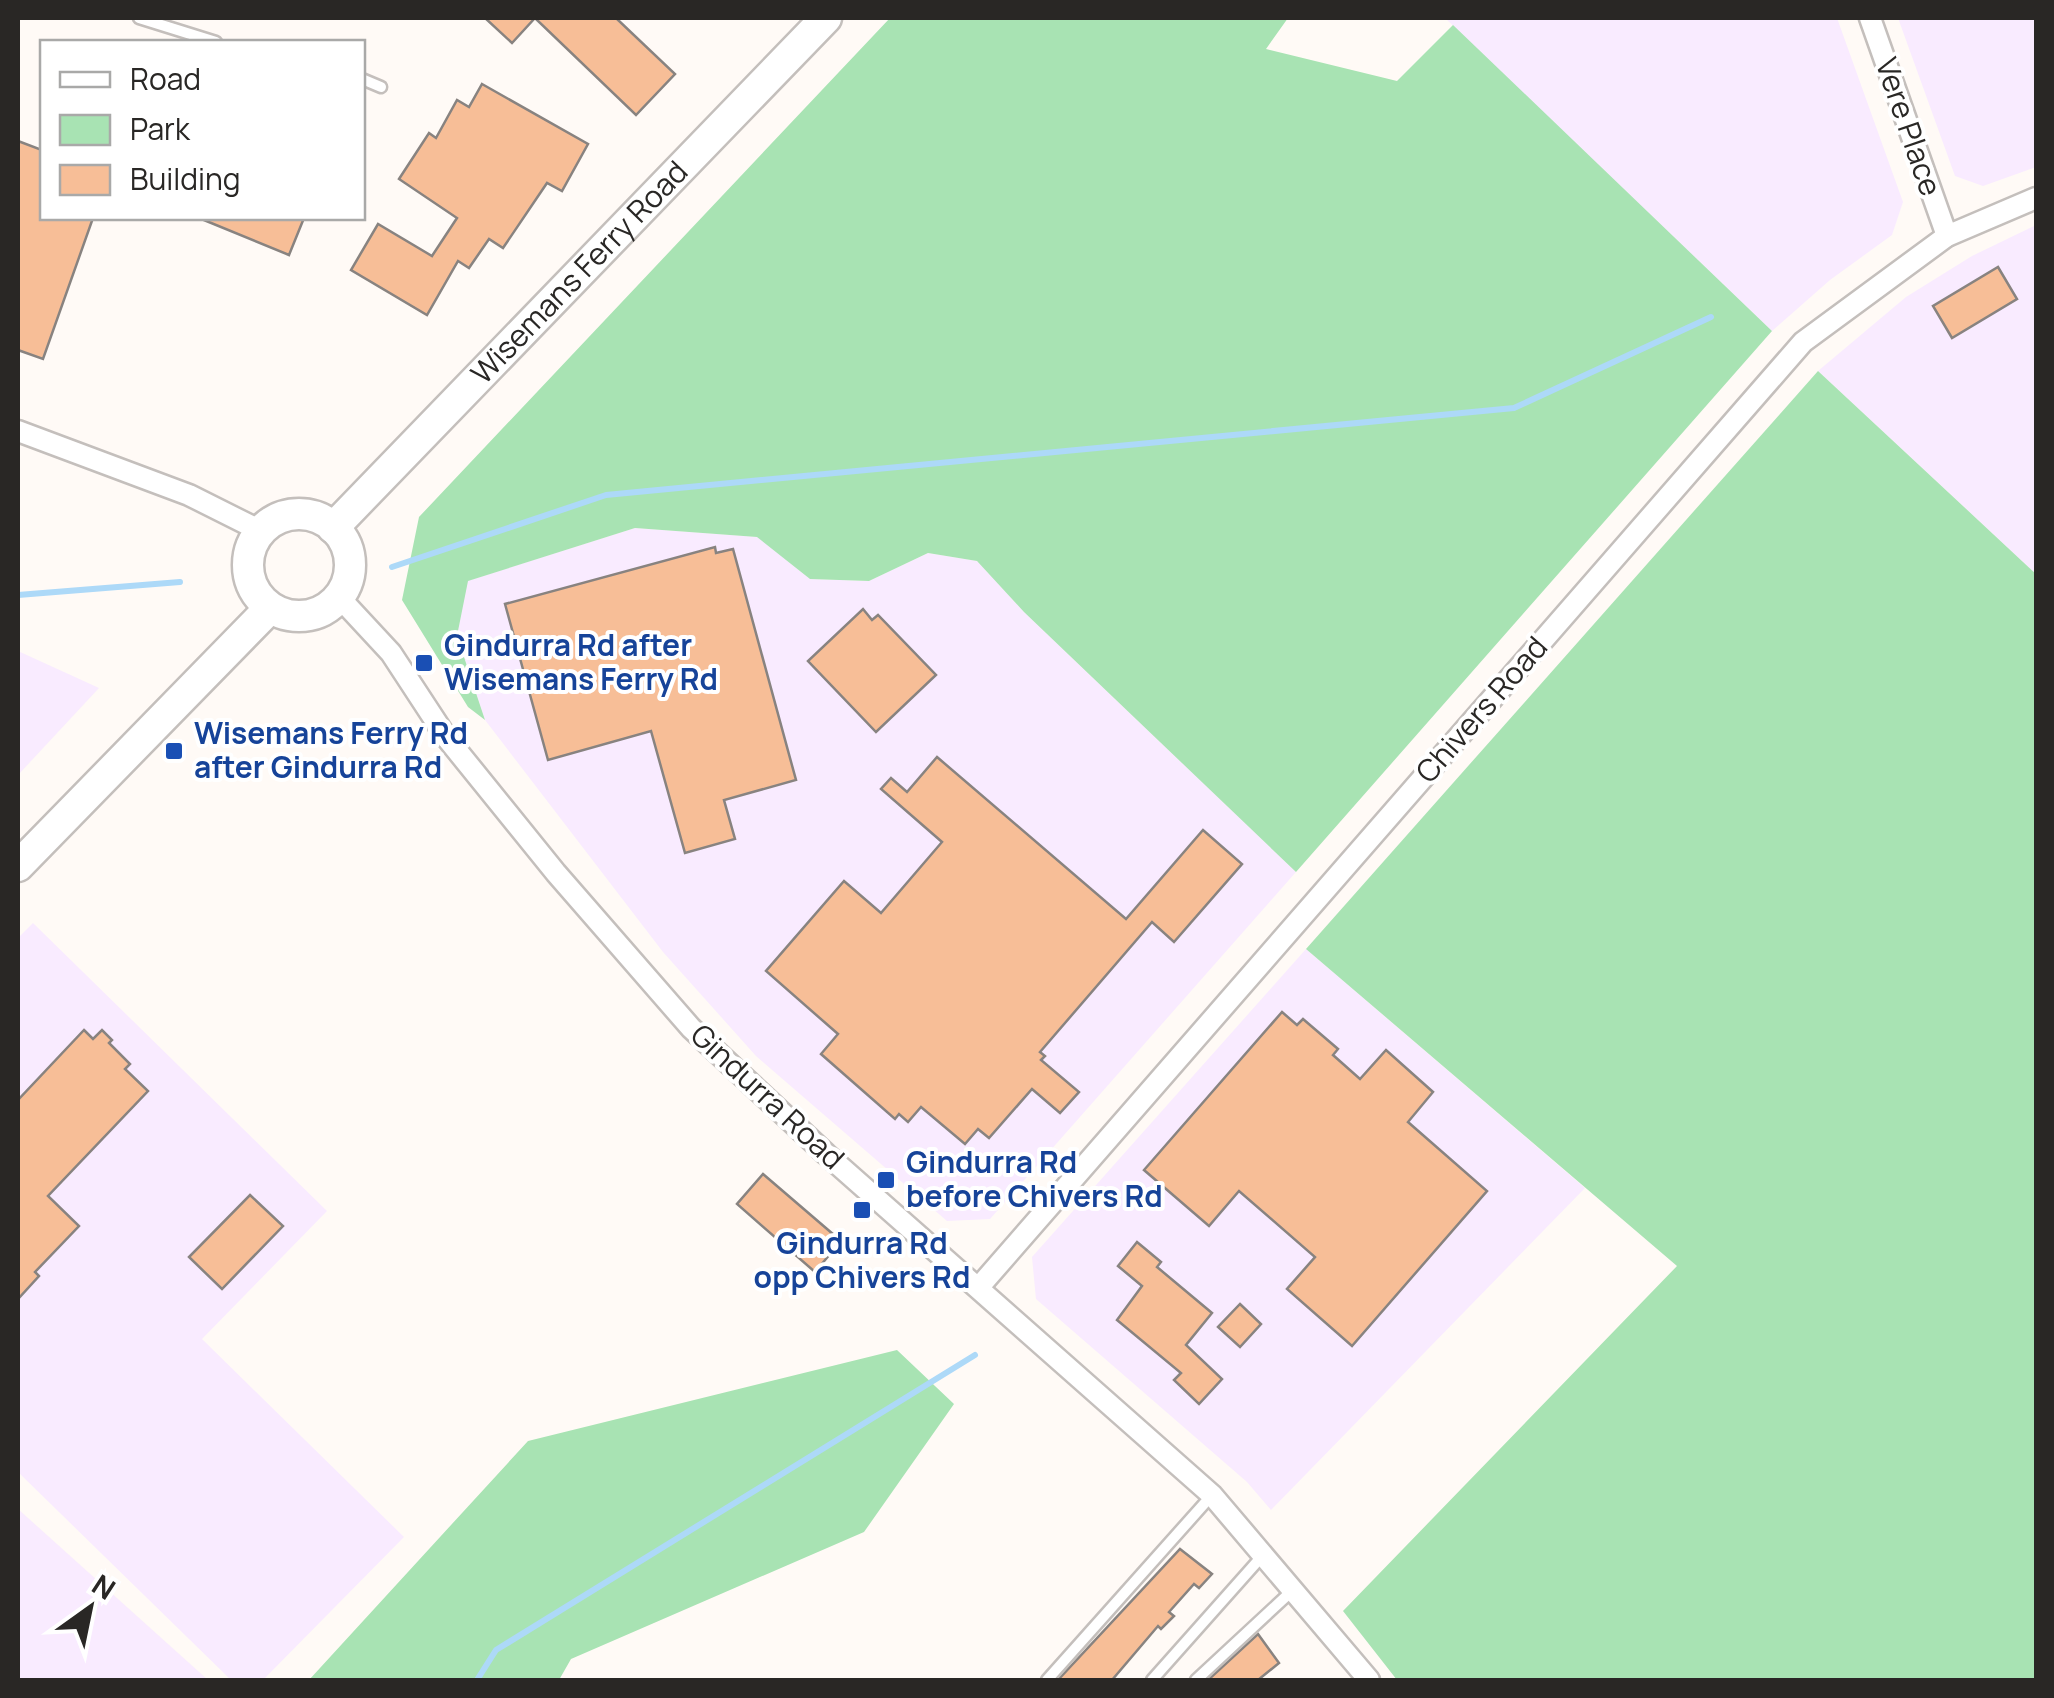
<svg xmlns="http://www.w3.org/2000/svg" width="2054" height="1698" viewBox="0 0 2054 1698" font-family="Manrope,sans-serif">
<style>
.industrial{fill:#f9ebff}
.green{fill:#a8e3b3}
.lines{fill:none;stroke-linecap:round;stroke-linejoin:round}
.stream{stroke:#add9f8;stroke-width:6}
.building{fill:#f7be97;stroke:#888380;stroke-width:2.5}
.service-casing{stroke:#c4bfbc;stroke-width:15}
.minor-casing{stroke:#c4bfbc;stroke-width:25}
.secondary-casing{stroke:#c4bfbc;stroke-width:35}
.service{stroke:#fff;stroke-width:10}
.minor{stroke:#fff;stroke-width:20}
.secondary{stroke:#fff;stroke-width:30}
.transit-dot{fill:#1a4fb4;stroke:#fff;stroke-width:4}
.labels{text-anchor:middle;stroke-width:8;stroke-linejoin:round;paint-order:stroke}
.street-label{font-size:30px;fill:#292725;stroke:#fff}
.transit-label{font-size:30px;font-weight:bold;fill:#164399;stroke:#fff;text-anchor:start}
</style>
<rect width="100%" height="100%" fill="#fffaf6"/>
<g class="industrial">
<polygon points="1445,18 1837,18 1903,202 1892,235 1830,280 1772,331"/>
<polygon points="1898,18 2036,18 2036,167 1983,186 1955,176"/>
<polygon points="2036,225 2036,574 1818,371 1906,297 1972,256"/>
<polygon points="635,528 758,537 810,579 869,581 928,553 977,561 1024,612 1296,872 990,1219 947,1221 756,1056 663,952 485,720 457,636 467,581"/>
<polygon points="18,651 99,688 18,775"/>
<polygon points="33,923 327,1211 202,1339 404,1537 263,1680 231,1680 18,1472 18,938"/>
<polygon points="1306,949 1585,1188 1271,1510 1247,1482 1036,1299 1032,1257"/>
<polygon points="18,1509 208,1680 18,1680"/>
</g>
<g class="green">
<polygon points="890,18 1288,18 1266,49 1397,81 1453,25 1772,331 1296,872 1024,612 977,561 928,553 869,581 810,579 757,537 635,528 468,581 457,636 485,720 468,707 402,600 419,517"/>
<polygon points="1818,371 2036,574 2036,1679 1397,1680 1343,1611 1677,1266 1306,949"/>
<polygon points="897,1350 954,1404 864,1532 571,1659 559,1680 309,1680 528,1441"/>
</g>
<g class="lines">
<g class="stream">
<polyline points="392,567 606,495 1514,408 1711,317"/>
<polyline points="18,595 180,582"/>
<polyline points="477,1680 496,1650 975,1355"/>
</g>
</g>
<g class="building">
<polygon points="485,18 616,18 675,74 636,115 535,18 512,43"/>
<polygon points="482,84 588,144 562,191 547,183 503,248 489,239 469,268 458,261 427,315 351,270 378,224 432,256 457,218 399,179 429,133 436,138 457,100 469,107"/>
<polygon points="18,141 42,150 42,218 93,218 43,359 18,350"/>
<polygon points="199,218 304,218 289,255"/>
<polygon points="1998,267 2017,299 1952,338 1933,306"/>
<polygon points="715,547 716,553 733,549 796,780 724,800 735,839 685,853 651,731 548,760 505,604"/>
<polygon points="863,609 872,620 878,615 936,675 876,732 808,661"/>
<polygon points="937,757 1126,919 1203,830 1242,864 1174,942 1152,922 1040,1052 1045,1056 1041,1060 1079,1092 1060,1113 1032,1089 989,1138 978,1129 965,1144 921,1107 908,1122 899,1114 895,1119 821,1054 838,1034 766,971 844,881 881,913 942,842 881,789 891,778 907,792"/>
<polygon points="1282,1012 1297,1025 1303,1019 1338,1049 1333,1055 1360,1079 1386,1050 1433,1092 1408,1122 1487,1191 1352,1346 1287,1289 1315,1257 1239,1191 1209,1226 1144,1170"/>
<polygon points="84,1030 93,1039 102,1030 112,1040 109,1043 130,1064 125,1069 148,1091 48,1196 79,1226 35,1272 39,1276 18,1299 18,1100"/>
<polygon points="763,1174 841,1241 815,1272 737,1204"/>
<polygon points="250,1195 283,1226 222,1289 189,1257"/>
<polygon points="1137,1242 1161,1262 1157,1267 1212,1313 1186,1345 1222,1379 1199,1404 1174,1380 1181,1373 1117,1320 1142,1286 1118,1266"/>
<polygon points="1240,1304 1261,1324 1240,1347 1218,1327"/>
<polygon points="1180,1549 1212,1574 1199,1588 1194,1584 1169,1612 1174,1616 1161,1629 1158,1626 1112,1680 1058,1680"/>
<polygon points="1258,1634 1279,1663 1258,1680 1208,1680"/>
</g>
<g class="lines">
<defs>
<g id="service">
<polyline points="139,18 216,42"/>
<polyline points="362,79 381,87"/>
<polyline points="1047,1680 1212,1495"/>
<polyline points="1152,1680 1264,1554"/>
<polyline points="1196,1680 1294,1589"/>
</g>
<g id="minor">
<polyline points="1870,18 1947,236"/>
<polyline points="18,431 189,495 261,531"/>
<polyline points="339,597 391,653 446,737 556,873 691,1028 826,1154 1212,1495 1369,1680"/>
<polyline points="979,1287 1803,342 1947,236 2036,198"/>
</g>
<g id="secondary">
<circle cx="299" cy="565" r="51"/>
<path id="s1" d="M333,528L826,18"/>
<polyline points="18,866 270,608"/>
</g>
</defs>
<use href="#service" class="service-casing"/>
<use href="#minor" class="minor-casing"/>
<use href="#secondary" class="secondary-casing"/>
<use href="#service" class="service"/>
<use href="#minor" class="minor"/>
<use href="#secondary" class="secondary"/>
</g>
<g class="transit-dot">
<rect x="414" y="653" width="20" height="20" rx="5"/>
<rect x="164" y="741" width="20" height="20" rx="5"/>
<rect x="876" y="1170" width="20" height="20" rx="5"/>
<rect x="852" y="1200" width="20" height="20" rx="5"/>
</g>
<g class="labels">
<g class="street-label">
<text transform="translate(1908 127) rotate(71)" y="10">Vere Place</text>
<text dy="10" stroke="none"><textPath href="#s1" startOffset="355">Wisemans Ferry Road</textPath></text>
<text transform="translate(1482 710) rotate(-49)" y="10">Chivers Road</text>
<text transform="translate(767 1097) rotate(43)" y="10">Gindurra Road</text>
</g>
<g class="transit-label">
<text x="444" y="656">Gindurra Rd after<tspan x="444" dy="34">Wisemans Ferry Rd</tspan></text>
<text x="194" y="744">Wisemans Ferry Rd<tspan x="194" dy="34">after Gindurra Rd</tspan></text>
<text x="906" y="1173">Gindurra Rd<tspan x="906" dy="34">before Chivers Rd</tspan></text>
<text x="862" y="1254" text-anchor="middle">Gindurra Rd<tspan x="862" dy="34">opp Chivers Rd</tspan></text>
</g>
</g>
<rect width="2054" height="1698" fill="none" stroke="#292725" stroke-width="40"/>
<rect x="40" y="40" width="325" height="180" fill="#ffffff" stroke="#a9a9a8" stroke-width="2.5"/>
<rect x="60" y="72" width="50" height="15" fill="#ffffff" stroke="#a9a9a8" stroke-width="2.5"/>
<text x="130" y="90" font-size="30" fill="#292725">Road</text>
<rect x="60" y="115" width="50" height="30" fill="#a8e3b3" stroke="#a9a9a8" stroke-width="2.5"/>
<text x="130" y="140" font-size="30" fill="#292725">Park</text>
<rect x="60" y="165" width="50" height="30" fill="#f7be97" stroke="#a9a9a8" stroke-width="2.5"/>
<text x="130" y="190" font-size="30" fill="#292725">Building</text>
<g transform="translate(90 1608) rotate(33)" stroke="#ffffff" stroke-width="8" paint-order="stroke">
<path d="M0-8L18 38L0 25L-18 38Z" fill="#292725"/>
<text y="-15" font-size="28" font-weight="bold" text-anchor="middle" fill="#292725">N</text>
</g>
</svg>
